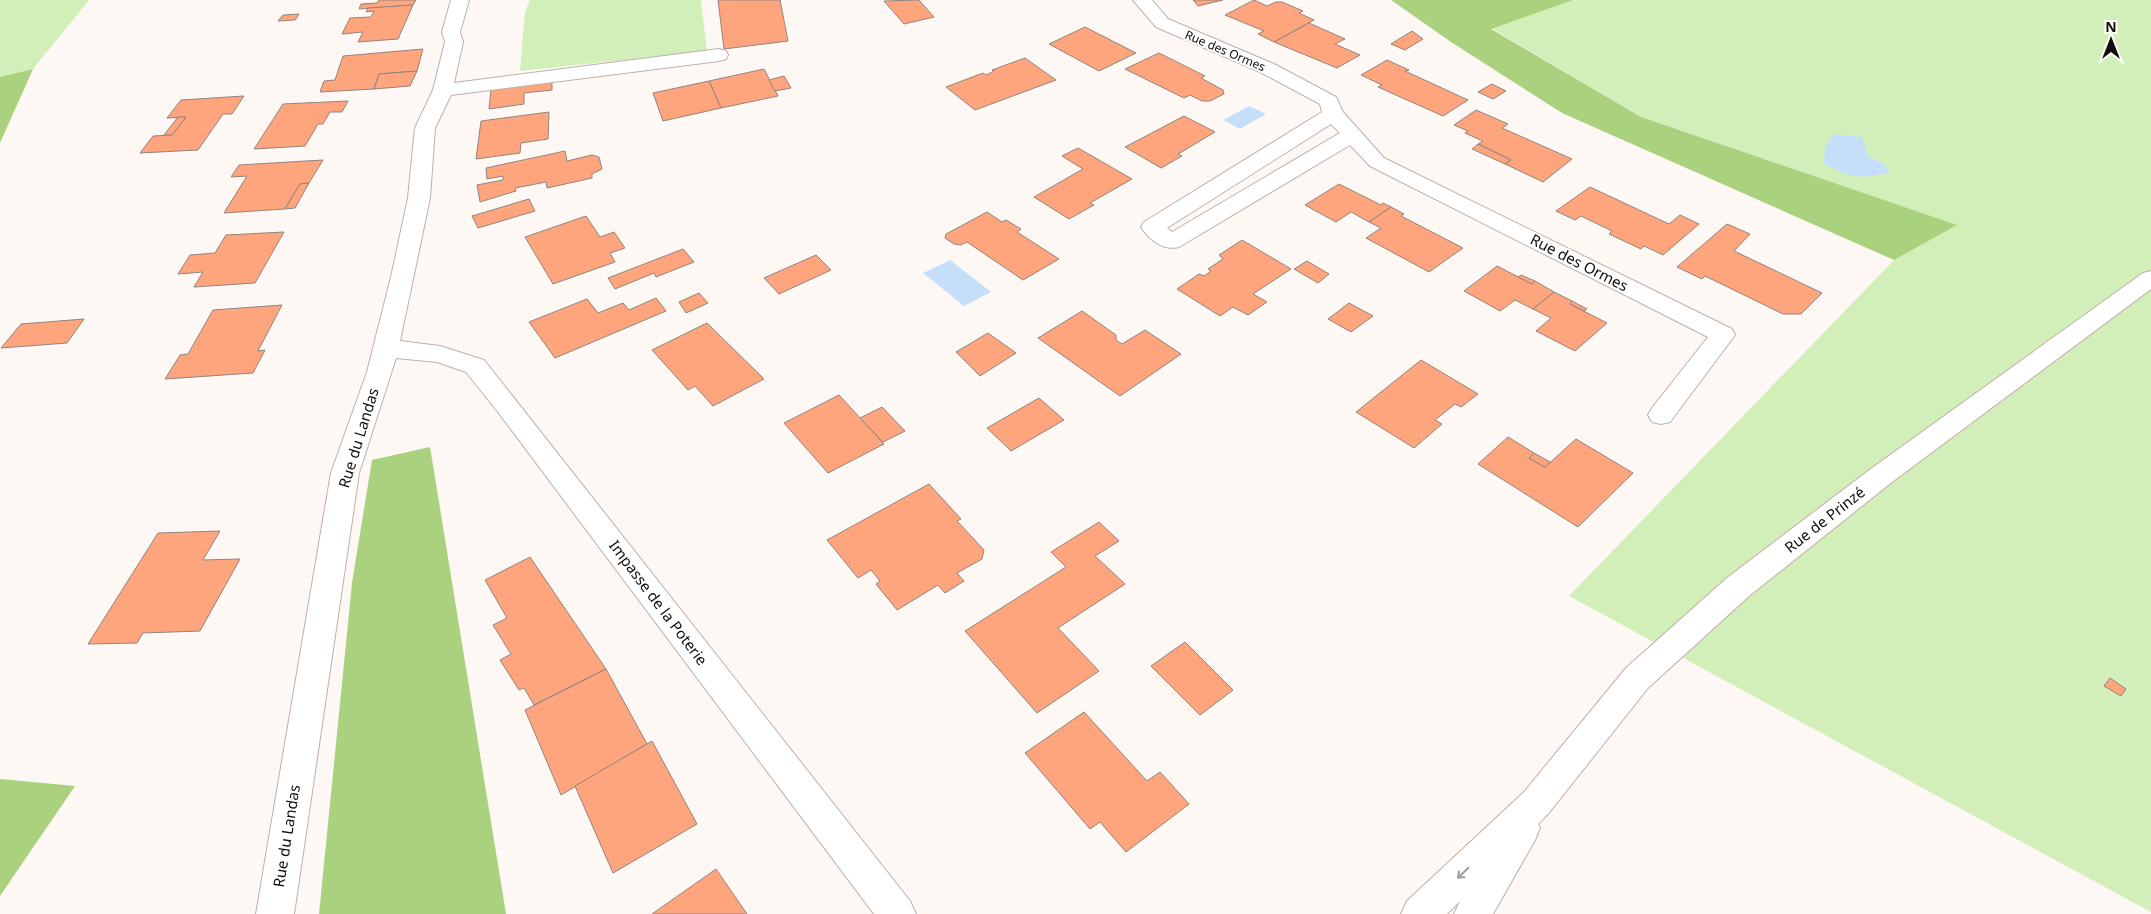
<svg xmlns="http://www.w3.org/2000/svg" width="2151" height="914" viewBox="0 0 2151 914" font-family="'Noto Sans',sans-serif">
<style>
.green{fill:#d2eeb9}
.forest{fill:#a9d17e}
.water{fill:#c5dffb}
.building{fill:#ffa57e;stroke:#92847e}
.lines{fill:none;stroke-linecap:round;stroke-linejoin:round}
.minor-casing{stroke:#beb0a9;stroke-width:2}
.minor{fill:#fff;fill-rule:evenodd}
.oneway{stroke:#a09e9d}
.labels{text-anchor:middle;stroke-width:4;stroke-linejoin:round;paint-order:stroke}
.far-street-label{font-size:12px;fill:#120d0b;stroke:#fff}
.street-label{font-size:15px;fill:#120d0b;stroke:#fff}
</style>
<rect width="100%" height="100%" fill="#fef8f5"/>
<g class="green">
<polygon points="0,0 89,0 33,69 0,77"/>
<polygon points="530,0 701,0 707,51 520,71 525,12"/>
<polygon points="1573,0 2151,0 2151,912 1569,596 1894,260 1956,225 1641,117 1491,28"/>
</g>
<g class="forest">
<polygon points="1391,0 1573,0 1491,29 1641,117 1957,225 1894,260 1562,113 1451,42"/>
<polygon points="33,69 0,143 0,77"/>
<polygon points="430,447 506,914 319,914 352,583 372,460"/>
<polygon points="0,779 75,786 0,896"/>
</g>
<g class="water">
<polygon points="1249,106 1266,114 1240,129 1223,120"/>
<path d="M1833,134L1862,137L1868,156L1884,164L1890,172C1861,180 1849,178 1823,163L1826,147Z"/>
<polygon points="950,260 991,292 964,306 923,273"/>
</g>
<g class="building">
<polygon points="379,0 416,0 413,5 359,9 361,4 377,3"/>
<polygon points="718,0 780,0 788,41 724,49"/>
<polygon points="919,0 934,17 904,24 884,1"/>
<polygon points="1193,0 1223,0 1198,6"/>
<polygon points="1254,0 1267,6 1276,2 1282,2 1303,11 1299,13 1314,20 1274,42 1258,34 1264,31 1225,15"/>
<polygon points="413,5 398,39 358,42 363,32 342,34 350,18 371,17 374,11 366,12 368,8"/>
<polygon points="299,14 295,20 278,21 283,15"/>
<polygon points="1309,23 1345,39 1335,44 1360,55 1337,68 1274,42"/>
<polygon points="1085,27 1136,53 1099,71 1049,44"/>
<polygon points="1412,31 1423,39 1405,50 1391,44"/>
<polygon points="423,49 417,71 379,74 374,89 320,92 324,81 335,80 343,56"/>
<polygon points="1159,53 1205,76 1201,78 1223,90 1224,94 1210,101 1202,101 1190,95 1184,98 1125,69"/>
<polygon points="1025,58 1056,80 975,110 946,87 983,73 986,75 994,71 992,70"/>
<polygon points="1387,60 1409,70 1405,71 1468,100 1443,116 1378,87 1382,85 1361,75"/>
<polygon points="764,69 778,96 721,108 709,81"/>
<polygon points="417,71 410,86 374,89 379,74"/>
<polygon points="784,76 791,88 775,91 769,80"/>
<polygon points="552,80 552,90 524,93 524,104 489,109 491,89"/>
<polygon points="709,81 721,108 663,121 653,93"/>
<polygon points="1492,84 1506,91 1493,99 1478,92"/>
<polygon points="244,96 232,114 223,114 198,150 140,153 153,136 172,135 186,117 167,118 181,100"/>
<polygon points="348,101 342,112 330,112 323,124 318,124 305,146 254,149 283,104"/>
<polygon points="1476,110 1508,124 1502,128 1572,159 1543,182 1505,164 1511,160 1478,144 1483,141 1465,133 1468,131 1454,125"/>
<polygon points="549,112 548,139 521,143 520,153 476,159 481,121"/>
<polygon points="1184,116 1215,132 1178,154 1182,156 1161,168 1125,147"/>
<polygon points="178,117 186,117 172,135 164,135"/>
<polygon points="1478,144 1511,160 1505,164 1472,149"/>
<polygon points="1078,148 1132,179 1090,203 1094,205 1069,219 1034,197 1083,169 1062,156"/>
<polygon points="565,151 567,161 592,155 599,157 602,169 592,174 592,178 547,188 546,182 515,188 516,191 480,202 477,185 503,180 503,176 487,179 486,168"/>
<polygon points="323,160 309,183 300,184 285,209 224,213 247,176 231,177 239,165"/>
<polygon points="309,183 295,208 285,209 300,184"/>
<polygon points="1339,184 1381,205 1383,203 1391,207 1369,222 1351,212 1336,222 1305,205"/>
<polygon points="1590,187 1669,224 1680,215 1699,224 1663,255 1644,246 1641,249 1609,234 1612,231 1581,216 1575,220 1556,211"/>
<polygon points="529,199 535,211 478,228 472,216"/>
<polygon points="1391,207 1404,214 1401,216 1463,248 1429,272 1366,238 1381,228 1369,222"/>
<polygon points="987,212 1002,222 1006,220 1021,229 1017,232 1059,259 1023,280 967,242 961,245 954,244 945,238 946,234"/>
<polygon points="586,216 600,237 614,232 625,248 610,253 615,262 553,284 525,237"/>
<polygon points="1727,224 1750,234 1734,251 1822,293 1801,314 1783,314 1705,276 1702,279 1677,267"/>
<polygon points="284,232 255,283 194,287 203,272 178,274 190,255 215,253 226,235"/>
<polygon points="1242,240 1291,269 1253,294 1267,302 1248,315 1233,307 1220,316 1177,289 1199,274 1204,276 1211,271 1208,269 1223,259 1219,255"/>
<polygon points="683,249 694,262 656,277 654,273 615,289 608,278"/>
<polygon points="816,255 831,270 779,294 764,278"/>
<polygon points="1307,261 1329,274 1318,283 1294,269"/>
<polygon points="1497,266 1532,284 1535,281 1554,292 1533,309 1515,300 1500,311 1464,291"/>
<polygon points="1521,275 1535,281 1532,284 1518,277"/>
<polygon points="1554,292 1572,301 1570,304 1607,323 1575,351 1536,331 1551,318 1533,309"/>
<polygon points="699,293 708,303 686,313 679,302"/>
<polygon points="656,298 666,311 555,358 529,322 587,299 598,313 623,303 629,310"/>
<polygon points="1572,301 1587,309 1584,311 1570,304"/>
<polygon points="1349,303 1373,316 1351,332 1328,319"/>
<polygon points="282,305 258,351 265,350 253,373 165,379 180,355 188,354 213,310"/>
<polygon points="1082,311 1116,335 1116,340 1122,344 1145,330 1181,354 1120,396 1038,338"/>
<polygon points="84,319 67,343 1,348 21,324"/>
<polygon points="707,323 764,379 713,406 695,386 688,390 652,350"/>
<polygon points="988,333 1016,353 980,376 956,352"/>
<polygon points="1421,360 1478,394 1461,407 1455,404 1435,420 1442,424 1414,448 1356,412"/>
<polygon points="839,395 884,444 828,473 784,423"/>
<polygon points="1039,398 1064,420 1011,451 987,428"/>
<polygon points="882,407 905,431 883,442 860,418"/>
<polygon points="1508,437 1534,453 1529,458 1545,467 1576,439 1633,473 1578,527 1478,464"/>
<polygon points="1534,453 1550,462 1545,467 1529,458"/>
<polygon points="929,484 961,519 957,521 984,550 982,559 957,573 964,581 945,593 938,585 897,610 876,584 880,581 871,570 858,578 827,540"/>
<polygon points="1099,522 1119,541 1095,556 1125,584 1058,628 1099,671 1037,713 965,631 1066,567 1051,552"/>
<polygon points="220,531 203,560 240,559 200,631 143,633 137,643 88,644 158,533"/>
<polygon points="530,557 606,669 534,705 524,688 519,690 500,660 511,654 493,625 507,618 485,580"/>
<polygon points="1185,642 1233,690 1200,715 1151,666"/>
<polygon points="606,669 647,744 561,795 525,710"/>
<polygon points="2110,678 2126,689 2121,696 2104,686"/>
<polygon points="1084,712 1147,781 1160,772 1189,804 1126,852 1100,822 1090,829 1025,753"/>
<polygon points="652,741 697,824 613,873 575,786"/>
<polygon points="716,869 747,914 652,914"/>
</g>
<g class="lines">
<defs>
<g id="minor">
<polygon points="451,0 469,0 460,32 463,42 454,83 719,49 726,51 728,55 726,59 719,61 451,95 435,128 430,198 400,341 440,346 484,360 910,901 916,914 874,914 498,412 466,372 437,362 396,358 359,473 294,914 256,914 331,473 367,372 391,277 408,198 415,128 433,90 445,42 442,32"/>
<path d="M1133,0H1152L1168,19L1274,64L1336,97L1343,112L1384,158L1732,329L1735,335L1670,422L1661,424L1652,422L1648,415L1652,408L1708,337L1370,166L1350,145L1179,247C1164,251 1149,240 1141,227L1144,222L1322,112L1320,104L1260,72L1156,27ZM1331,124L1340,133L1172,232L1167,228Z"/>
<polygon points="2151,271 2151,289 1892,482 1749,596 1648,688 1548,814 1538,824 1540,828 1535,840 1493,914 1454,914 1460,901 1447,914 1401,914 1407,901 1524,792 1626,668 1727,578 1872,468 2143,273"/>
</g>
</defs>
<use href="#minor" class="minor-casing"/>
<use href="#minor" class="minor"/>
</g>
<defs><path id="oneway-shaft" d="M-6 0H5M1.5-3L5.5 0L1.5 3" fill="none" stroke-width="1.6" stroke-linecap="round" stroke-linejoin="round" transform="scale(1.25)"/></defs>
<use class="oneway" href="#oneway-shaft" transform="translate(1463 873) rotate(136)"/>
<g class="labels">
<g class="far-street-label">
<text transform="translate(1225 51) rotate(23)" y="4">Rue des Ormes</text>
</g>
<g class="street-label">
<text transform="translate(1579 263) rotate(27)" y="5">Rue des Ormes</text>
<text transform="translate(359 438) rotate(-73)" y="5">Rue du Landas</text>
<text transform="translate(1825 520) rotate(-38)" y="5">Rue de Prinzé</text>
<text transform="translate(658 603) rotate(53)" y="5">Impasse de la Poterie</text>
<text transform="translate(287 836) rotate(-81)" y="5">Rue du Landas</text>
</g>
</g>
<g transform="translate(2111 40)" stroke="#ffffff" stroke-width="4" paint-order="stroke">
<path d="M0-4L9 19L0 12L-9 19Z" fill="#120d0b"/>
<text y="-8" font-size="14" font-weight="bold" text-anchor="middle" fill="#120d0b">N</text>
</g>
</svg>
